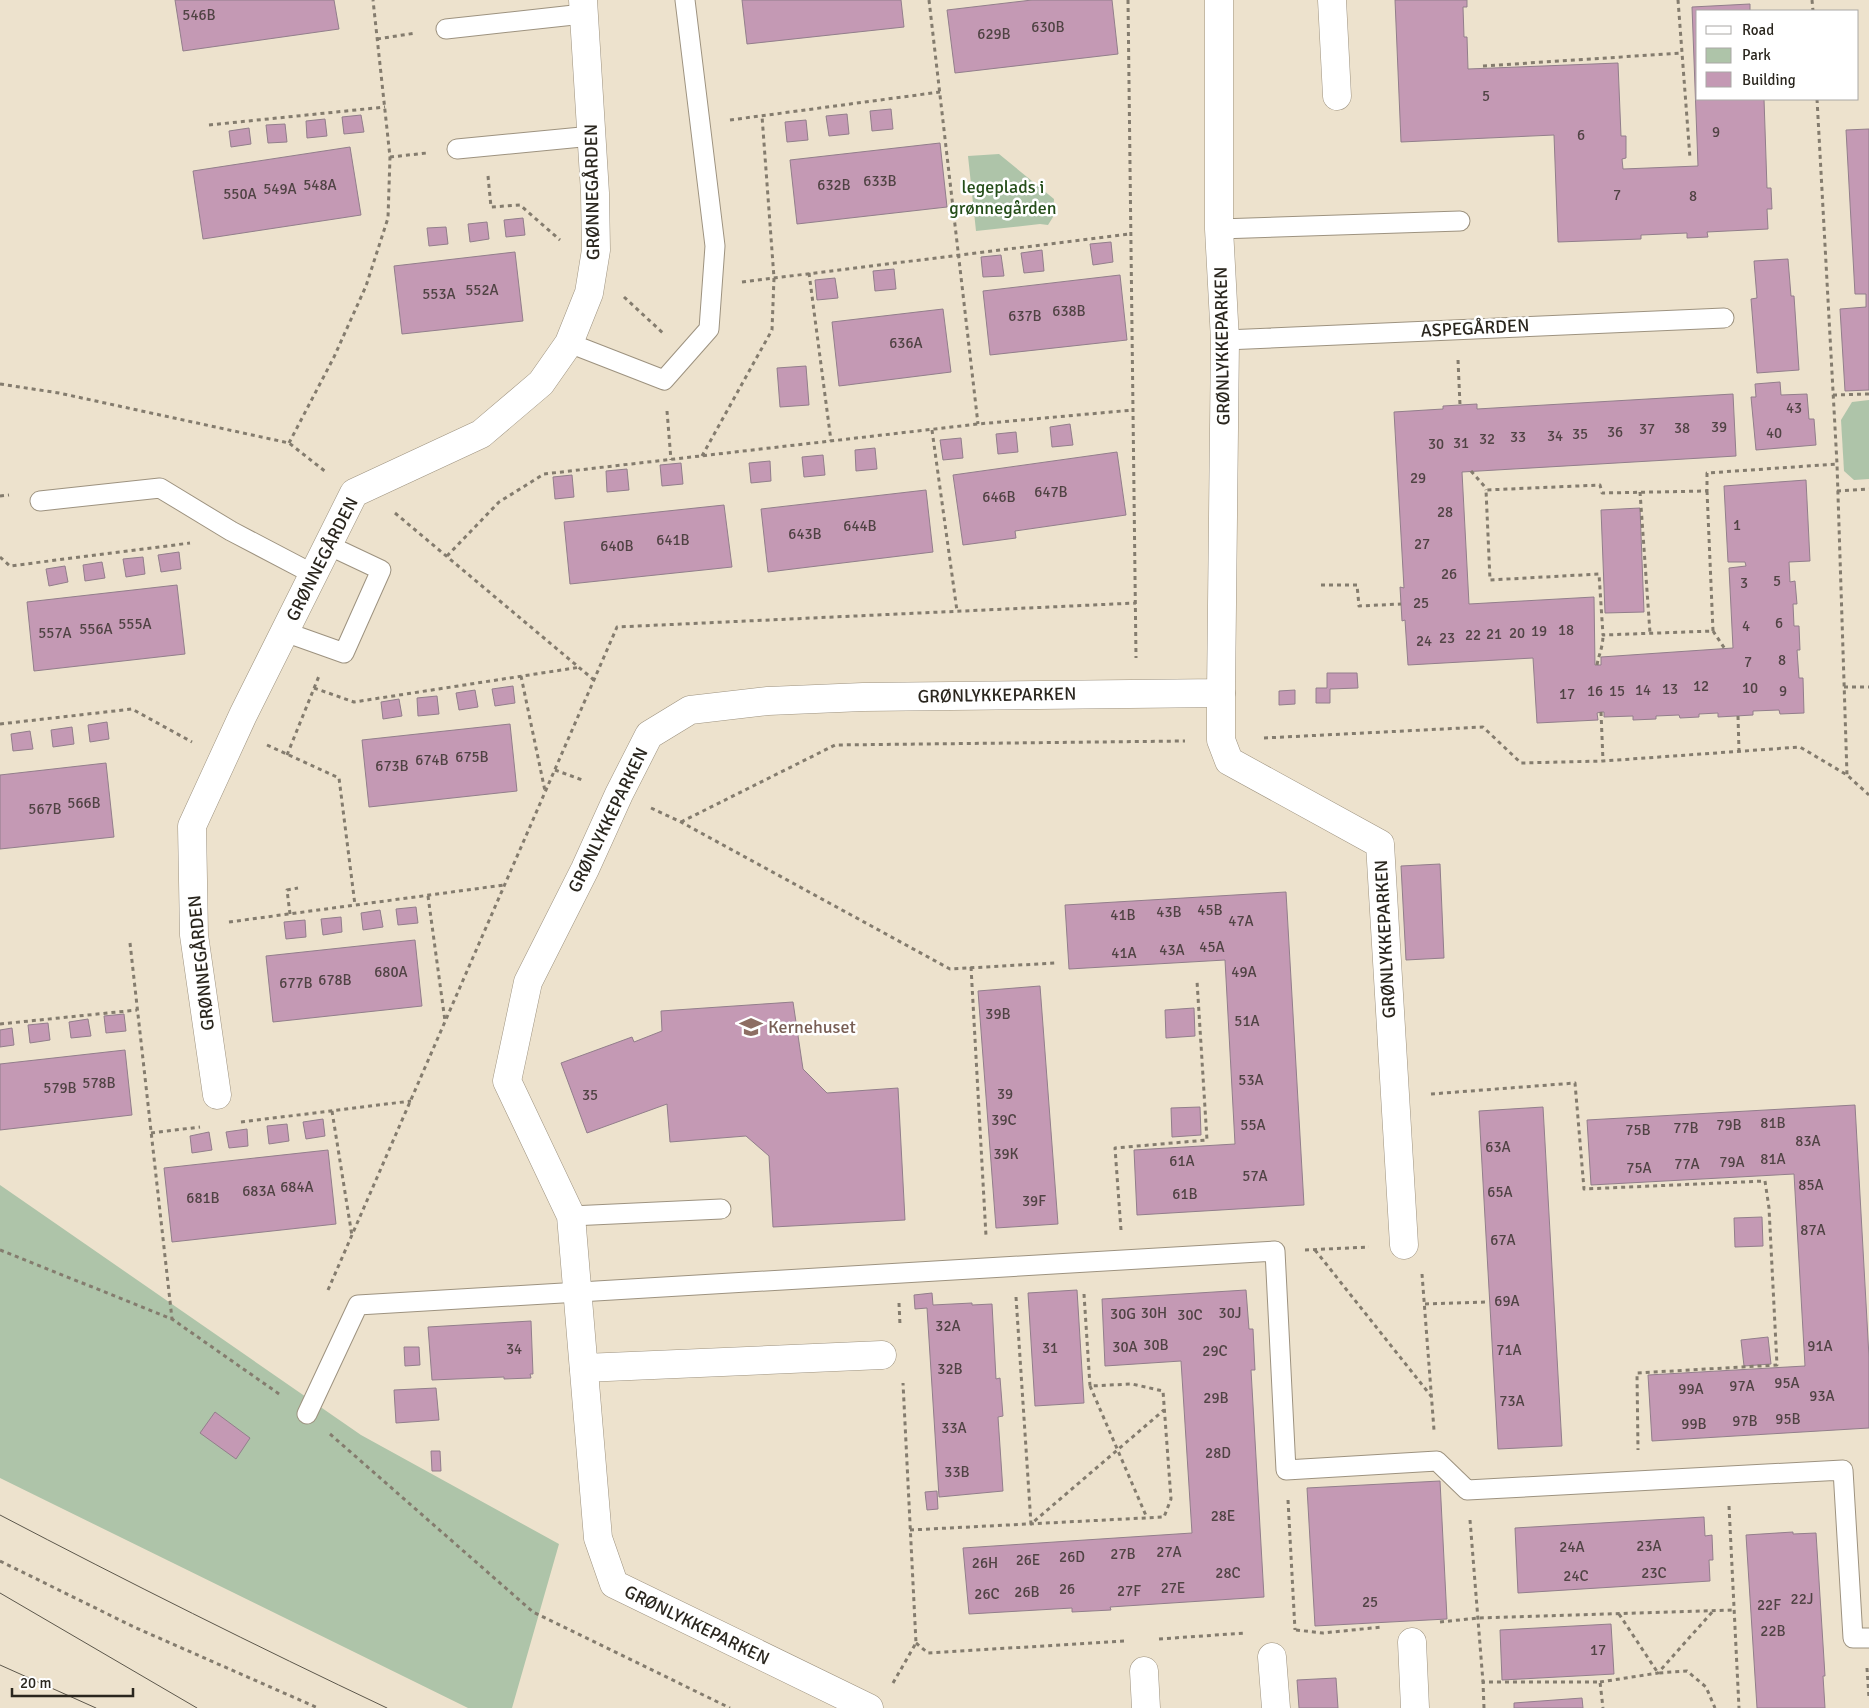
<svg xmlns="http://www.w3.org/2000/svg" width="1869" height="1708" viewBox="0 0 1869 1708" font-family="Signika,sans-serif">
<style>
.green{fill:#aec4a9}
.building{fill:#c499b4;stroke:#927e8b}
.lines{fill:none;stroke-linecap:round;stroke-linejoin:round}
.service-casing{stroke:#9d927f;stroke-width:21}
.minor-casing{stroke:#9d927f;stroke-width:29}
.path{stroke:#847c6e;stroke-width:3;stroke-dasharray:4 4;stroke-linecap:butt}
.service{stroke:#fff;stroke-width:19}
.minor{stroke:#fff;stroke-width:28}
.tram{stroke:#5c574b;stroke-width:1}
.labels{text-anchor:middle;stroke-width:5;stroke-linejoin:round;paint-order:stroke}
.number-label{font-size:15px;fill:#504344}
.park-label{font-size:18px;fill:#254e1a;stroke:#fff}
.street-label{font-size:18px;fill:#2a261e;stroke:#fff}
.education-label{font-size:18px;fill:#785e54;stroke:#fff;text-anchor:start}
</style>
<rect width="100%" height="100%" fill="#ede2cd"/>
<g class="green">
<polygon points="999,154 1054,199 1053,217 1048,225 1040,224 976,231 968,156"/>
<polygon points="1869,400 1869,479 1854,480 1844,471 1841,420 1852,402"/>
<polygon points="0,1185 361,1435 559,1544 512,1708 468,1708 0,1478"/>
</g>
<g class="building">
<polygon points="175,0 334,0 339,29 183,51"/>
<polygon points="742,0 901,0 904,27 747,44"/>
<polygon points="1032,0 1112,0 1118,54 955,73 947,10"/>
<polygon points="1395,0 1467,0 1467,7 1463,7 1464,37 1467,37 1468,69 1618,63 1621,136 1626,136 1626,158 1622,159 1623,169 1698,166 1692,7 1750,4 1750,11 1698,11 1698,99 1764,99 1767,188 1771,188 1772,209 1767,209 1768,229 1707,232 1708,237 1687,238 1687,233 1641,235 1641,239 1558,242 1554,135 1401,142"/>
<polygon points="891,109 893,129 872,131 870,111"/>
<polygon points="847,114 849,134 829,136 826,116"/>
<polygon points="361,115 364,132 344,134 342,117"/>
<polygon points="325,119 327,136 307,138 306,121"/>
<polygon points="806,120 808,140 787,142 785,122"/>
<polygon points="285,124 287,142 268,143 266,125"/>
<polygon points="249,128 251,144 231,147 229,131"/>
<polygon points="1869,129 1869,390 1845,391 1840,309 1866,307 1866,294 1855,294 1846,130"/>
<polygon points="940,143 947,207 797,224 790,160"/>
<polygon points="350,147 361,215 203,239 193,171"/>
<polygon points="523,218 525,235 506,237 504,220"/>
<polygon points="487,222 489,239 470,242 468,224"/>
<polygon points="446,227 448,244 429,246 427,228"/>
<polygon points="1111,242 1113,262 1093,265 1090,244"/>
<polygon points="1042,250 1044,271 1024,273 1021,253"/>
<polygon points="515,252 523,321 402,334 394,266"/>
<polygon points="1001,255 1004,276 983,277 981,257"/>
<polygon points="1788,259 1791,296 1794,296 1799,370 1757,373 1751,299 1757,298 1754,261"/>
<polygon points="894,269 896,289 875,291 873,271"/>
<polygon points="1120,275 1127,340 990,355 983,291"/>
<polygon points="835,278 838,298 817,300 815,280"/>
<polygon points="943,309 951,372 839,386 832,322"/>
<polygon points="806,366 809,405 780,407 777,368"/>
<polygon points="1780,382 1781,395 1807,394 1809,419 1814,419 1816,445 1756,450 1751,397 1756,397 1755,384"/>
<polygon points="1733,394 1736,456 1462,472 1469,604 1594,597 1595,665 1601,665 1601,657 1733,648 1729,568 1746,566 1745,562 1728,562 1724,486 1806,480 1810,561 1789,562 1790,582 1795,581 1797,604 1793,604 1794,626 1799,626 1800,650 1797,650 1799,678 1803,678 1804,713 1780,714 1779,710 1753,711 1753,715 1718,717 1718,713 1699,714 1699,717 1680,718 1679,715 1656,716 1656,719 1633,720 1633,716 1604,717 1604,712 1601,712 1597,713 1598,720 1537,723 1533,658 1408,665 1405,620 1402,621 1400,587 1404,588 1394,412 1443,409 1443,406 1477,404 1477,409"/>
<polygon points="1070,424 1073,445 1052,447 1050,427"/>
<polygon points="1016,432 1018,452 998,454 996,434"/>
<polygon points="961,438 963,458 943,460 940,440"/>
<polygon points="875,448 877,469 856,471 855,450"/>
<polygon points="1117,452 1126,515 1015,531 1016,538 963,545 953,475"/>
<polygon points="823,455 825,475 804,477 802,457"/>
<polygon points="770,461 771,481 751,483 749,463"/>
<polygon points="681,463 683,484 662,486 660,465"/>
<polygon points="627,469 629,490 607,492 606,471"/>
<polygon points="572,475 574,497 555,499 553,477"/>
<polygon points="926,490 933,552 768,572 761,509"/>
<polygon points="724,505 732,567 570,584 564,522"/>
<polygon points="1640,508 1644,612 1605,613 1601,510"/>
<polygon points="179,552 181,569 161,572 158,555"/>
<polygon points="143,557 145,574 126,577 123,559"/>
<polygon points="102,562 105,578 85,581 83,565"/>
<polygon points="65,566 68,582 49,586 46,569"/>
<polygon points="177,585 185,654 34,671 27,602"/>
<polygon points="1327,673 1357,673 1358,688 1330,689 1330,703 1316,703 1316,688 1327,688"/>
<polygon points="513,686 515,703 495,706 492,689"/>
<polygon points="475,690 478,707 459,710 456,693"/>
<polygon points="1295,690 1295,704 1279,705 1279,691"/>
<polygon points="437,696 439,714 418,716 417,698"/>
<polygon points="399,699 402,716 383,719 381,702"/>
<polygon points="107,722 109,739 90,742 88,725"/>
<polygon points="510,724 517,791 369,807 362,740"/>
<polygon points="72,727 74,744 53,747 51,730"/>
<polygon points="30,731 33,749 13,751 11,734"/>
<polygon points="106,763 114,837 0,849 0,775"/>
<polygon points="1440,864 1444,958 1406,960 1401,866"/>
<polygon points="1286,892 1304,1205 1137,1215 1134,1150 1235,1144 1225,960 1069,969 1065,905"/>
<polygon points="416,907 418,923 398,925 396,909"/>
<polygon points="380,910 383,927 363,930 361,913"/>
<polygon points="341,917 342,932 323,935 321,919"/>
<polygon points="305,920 306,937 286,939 284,922"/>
<polygon points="415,940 422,1006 273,1022 266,956"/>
<polygon points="1040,986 1058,1224 996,1228 978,991"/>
<polygon points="793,1002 803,1069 827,1093 898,1088 905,1220 773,1227 769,1156 746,1136 670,1142 667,1104 587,1133 561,1063 632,1037 634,1042 662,1031 661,1011"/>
<polygon points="1194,1008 1195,1036 1166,1038 1165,1010"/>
<polygon points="124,1014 126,1031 106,1033 104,1016"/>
<polygon points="88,1019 91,1036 71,1038 69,1022"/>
<polygon points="48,1023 50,1040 30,1043 28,1025"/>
<polygon points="12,1028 14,1045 0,1047 0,1030"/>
<polygon points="125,1050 132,1115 0,1130 0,1064"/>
<polygon points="1855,1105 1869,1357 1869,1428 1652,1441 1648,1375 1805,1366 1794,1174 1591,1185 1587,1120"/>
<polygon points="1200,1107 1201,1135 1172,1137 1171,1108"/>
<polygon points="1543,1107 1562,1446 1498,1449 1479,1111"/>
<polygon points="323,1119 325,1136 306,1139 303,1122"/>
<polygon points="287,1124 289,1141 269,1144 267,1126"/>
<polygon points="247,1129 248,1146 229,1148 226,1132"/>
<polygon points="209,1132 212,1150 192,1153 190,1136"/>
<polygon points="328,1150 336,1224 172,1242 164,1168"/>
<polygon points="1762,1217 1763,1246 1735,1247 1734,1218"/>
<polygon points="1077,1290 1084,1403 1035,1406 1028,1293"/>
<polygon points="1246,1290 1249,1329 1253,1329 1255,1370 1251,1370 1264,1597 1110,1607 1111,1610 1072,1612 1072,1608 969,1614 963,1548 1192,1533 1181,1361 1105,1366 1102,1299"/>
<polygon points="932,1293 933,1305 972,1303 972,1305 992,1304 996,1379 1000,1378 1003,1416 998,1417 1003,1491 939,1497 927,1308 915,1309 914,1295"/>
<polygon points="531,1321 533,1374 530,1374 531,1378 504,1379 504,1377 432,1380 428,1327"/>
<polygon points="1768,1337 1771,1364 1744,1366 1741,1340"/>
<polygon points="404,1347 419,1347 420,1365 405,1366"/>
<polygon points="436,1388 439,1420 396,1423 394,1390"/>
<polygon points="215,1412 250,1438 236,1459 200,1433"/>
<polygon points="431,1451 440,1451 441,1471 432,1471"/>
<polygon points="1440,1481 1447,1619 1315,1626 1307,1488"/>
<polygon points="937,1491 938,1509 927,1510 925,1492"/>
<polygon points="1704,1517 1705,1536 1712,1535 1713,1560 1709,1560 1710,1581 1518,1593 1515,1528"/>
<polygon points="1793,1532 1793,1534 1816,1533 1825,1676 1823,1676 1825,1708 1757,1708 1746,1535"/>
<polygon points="1611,1624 1614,1674 1502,1680 1500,1630"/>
<polygon points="1336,1678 1338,1708 1299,1708 1297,1680"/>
<polygon points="1582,1698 1583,1708 1514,1708 1514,1703"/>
</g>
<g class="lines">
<defs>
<g id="service">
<polyline points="446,29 583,14"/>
<polyline points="457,149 592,136"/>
<polyline points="1219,229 1460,221"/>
<polyline points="1225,340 1724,318"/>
<polyline points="569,343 664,380 709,329 715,246 685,0"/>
<polyline points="40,501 160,488 231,531 313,574"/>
<polyline points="285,632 344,653 381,570 328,545"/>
<polyline points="571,1216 721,1209"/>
<polyline points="307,1414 358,1305 1275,1251 1286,1470 1437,1461 1467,1490 1843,1470 1853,1638 1869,1638"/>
</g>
<g id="minor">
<polyline points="1332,0 1337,96"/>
<polyline points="1221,693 1221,740 1229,761 1380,844 1404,1245"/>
<polyline points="217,1095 194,935 192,826 243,715 354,493 481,434 541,383 569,343 589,293 596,250 595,193 583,0"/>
<polyline points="584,1368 882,1355"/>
<polyline points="1412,1642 1415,1708"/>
<polyline points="1272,1657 1276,1708"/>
<polyline points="1144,1671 1146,1708"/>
<polyline points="869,1708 614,1584 598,1538 571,1216 507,1081 528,982 585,869 619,794 649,735 690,710 768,701 863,697 1221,693 1225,340 1219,229 1219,0"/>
</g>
</defs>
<use href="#service" class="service-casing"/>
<use href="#minor" class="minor-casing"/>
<g class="path">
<polyline points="929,0 978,424"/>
<polyline points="1128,0 1136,658"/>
<polyline points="1678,0 1690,158"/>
<polyline points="1812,0 1813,11"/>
<polyline points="377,39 416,33"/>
<polyline points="1483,66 1682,53"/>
<polyline points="1817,99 1837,464 1847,775"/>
<polyline points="730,120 940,92"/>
<polyline points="209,125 385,107"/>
<polyline points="390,157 427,153"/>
<polyline points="488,176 491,207 520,205 560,240"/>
<polyline points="809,273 831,441"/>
<polyline points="742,282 1130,234"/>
<polyline points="624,297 664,334"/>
<polyline points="1458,360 1460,405"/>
<polyline points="0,384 59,393 289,443 326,472"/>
<polyline points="1833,395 1869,394"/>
<polyline points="667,411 671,460"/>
<polyline points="932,430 957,611"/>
<polyline points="289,443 334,357 366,286 388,218 390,157 373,0"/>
<polyline points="702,456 772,330 774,278 762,116"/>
<polyline points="1471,471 1485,487 1486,490"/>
<polyline points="1707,491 1713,631 1603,635 1599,574 1490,580 1486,490 1600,485 1602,493 1707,491 1707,473 1837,464"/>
<polyline points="1837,491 1869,489"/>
<polyline points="1640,492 1650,633"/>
<polyline points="0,496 9,495"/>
<polyline points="395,513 594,680"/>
<polyline points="447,556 499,502 544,474 978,424 1133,410"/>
<polyline points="0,557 10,566 190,543"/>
<polyline points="1321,585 1357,585 1359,606 1401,604"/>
<polyline points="1713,631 1725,649"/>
<path d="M1597,665C1599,654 1603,647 1603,635"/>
<polyline points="521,676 545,791"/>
<polyline points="1844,687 1869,687"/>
<polyline points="314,688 354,702 581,667"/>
<polyline points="1601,712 1603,761"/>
<polyline points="1738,716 1739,751"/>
<polyline points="0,724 132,709 192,742"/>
<polyline points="1264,738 1483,727 1521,763 1603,761 1800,747 1847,775 1869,795"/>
<polyline points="267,745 339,778 355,905"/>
<polyline points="287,755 319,676"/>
<polyline points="555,770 585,781"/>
<polyline points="651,808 681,822 950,969 1055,963"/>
<polyline points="681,822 835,745 1185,741"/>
<polyline points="428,896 445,1021"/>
<polyline points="290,914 287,890 298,888"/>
<polyline points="229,922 504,885"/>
<polyline points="130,943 172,1319"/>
<polyline points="971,967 986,1236"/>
<polyline points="0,1024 137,1010"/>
<polyline points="1431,1094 1575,1083 1584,1189 1765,1181 1769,1208 1777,1365 1637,1373 1638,1450"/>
<polyline points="332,1111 352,1236"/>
<polyline points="241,1122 411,1101"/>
<polyline points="151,1133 200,1127"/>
<polyline points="1121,1230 1115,1148 1207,1140 1197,981"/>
<polyline points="0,1250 172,1319 282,1396"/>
<polyline points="1305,1250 1369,1247"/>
<polyline points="1315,1250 1431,1396"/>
<polyline points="1422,1274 1434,1430"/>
<polyline points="328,1290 617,627 1136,603"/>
<polyline points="1016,1297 1031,1524 1164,1410"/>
<polyline points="899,1303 900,1325"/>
<polyline points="1425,1304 1487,1302"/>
<polyline points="1090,1386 1147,1518"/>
<polyline points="330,1434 533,1612 730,1708"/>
<polyline points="1288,1500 1295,1630"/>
<polyline points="1729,1506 1739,1708"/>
<polyline points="1470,1520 1483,1682"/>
<polyline points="910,1530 1164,1517 1171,1499 1163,1391 1132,1384 1090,1386 1084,1294"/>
<polyline points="0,1561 134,1627 318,1708"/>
<polyline points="1619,1614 1658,1673 1687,1671 1706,1687 1715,1708"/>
<polyline points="1440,1622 1478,1618 1734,1610"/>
<polyline points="1296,1630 1323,1633 1382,1627"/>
<polyline points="1159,1639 1245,1633"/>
<polyline points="916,1643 928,1653 1125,1641"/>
<polyline points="1867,1668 1869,1698"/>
<polyline points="1600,1682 1658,1673 1713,1611"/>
<polyline points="893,1683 916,1643 903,1383"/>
<polyline points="1484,1708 1483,1682 1600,1682 1603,1708"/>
</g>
<use href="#service" class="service"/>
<use href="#minor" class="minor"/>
<g class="tram">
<path d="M0,1515C128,1582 256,1646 387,1708"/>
<polyline points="0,1593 197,1708"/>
<polyline points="0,1665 96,1708"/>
</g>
</g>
<defs>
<symbol id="school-bare" viewBox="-9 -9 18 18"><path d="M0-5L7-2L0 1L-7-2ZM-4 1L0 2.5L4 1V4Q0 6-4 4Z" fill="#8d6e63" stroke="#fff" stroke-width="2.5" paint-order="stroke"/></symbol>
</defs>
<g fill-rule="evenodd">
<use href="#school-bare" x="735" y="1011" width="32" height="32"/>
</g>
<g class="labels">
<g class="number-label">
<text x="199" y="20">546B</text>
<text x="1048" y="32">630B</text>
<text x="994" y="39">629B</text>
<text x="1486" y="101">5</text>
<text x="1716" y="137">9</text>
<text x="1581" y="140">6</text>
<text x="880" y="186">633B</text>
<text x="320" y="190">548A</text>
<text x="834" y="190">632B</text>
<text x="280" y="194">549A</text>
<text x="240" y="199">550A</text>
<text x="1617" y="200">7</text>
<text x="1693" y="201">8</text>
<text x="482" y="295">552A</text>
<text x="439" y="299">553A</text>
<text x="1069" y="316">638B</text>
<text x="1025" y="321">637B</text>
<text x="906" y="348">636A</text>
<text x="1794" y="413">43</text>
<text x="1719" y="432">39</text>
<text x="1682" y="433">38</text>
<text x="1647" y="434">37</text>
<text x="1615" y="437">36</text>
<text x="1774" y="438">40</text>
<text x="1580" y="439">35</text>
<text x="1555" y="441">34</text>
<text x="1518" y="442">33</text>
<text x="1487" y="444">32</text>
<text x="1461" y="448">31</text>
<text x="1436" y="449">30</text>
<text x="1418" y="483">29</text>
<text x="1051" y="497">647B</text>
<text x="999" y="502">646B</text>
<text x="1445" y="517">28</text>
<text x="1737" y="530">1</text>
<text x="860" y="531">644B</text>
<text x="805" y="539">643B</text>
<text x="673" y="545">641B</text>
<text x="1422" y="549">27</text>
<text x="617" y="551">640B</text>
<text x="1449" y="579">26</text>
<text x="1777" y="586">5</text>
<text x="1744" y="588">3</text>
<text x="1421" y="608">25</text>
<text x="1779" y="628">6</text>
<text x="135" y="629">555A</text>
<text x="1746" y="631">4</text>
<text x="96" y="634">556A</text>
<text x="1566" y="635">18</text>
<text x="1539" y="636">19</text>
<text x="55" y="638">557A</text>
<text x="1517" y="638">20</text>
<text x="1494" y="639">21</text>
<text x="1473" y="640">22</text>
<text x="1447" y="643">23</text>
<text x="1424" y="646">24</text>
<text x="1782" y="665">8</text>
<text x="1748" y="667">7</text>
<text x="1701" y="691">12</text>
<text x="1750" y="693">10</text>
<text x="1670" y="694">13</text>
<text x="1643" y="695">14</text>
<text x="1595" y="696">16</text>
<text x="1617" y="696">15</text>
<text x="1783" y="696">9</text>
<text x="1567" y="699">17</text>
<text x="472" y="762">675B</text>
<text x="432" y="765">674B</text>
<text x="392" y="771">673B</text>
<text x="84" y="808">566B</text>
<text x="45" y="814">567B</text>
<text x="1210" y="915">45B</text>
<text x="1169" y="917">43B</text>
<text x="1123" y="920">41B</text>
<text x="1241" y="926">47A</text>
<text x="1212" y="952">45A</text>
<text x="1172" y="955">43A</text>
<text x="1124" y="958">41A</text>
<text x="391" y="977">680A</text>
<text x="1244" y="977">49A</text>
<text x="335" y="985">678B</text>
<text x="296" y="988">677B</text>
<text x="998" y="1019">39B</text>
<text x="1247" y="1026">51A</text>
<text x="1251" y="1085">53A</text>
<text x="99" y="1088">578B</text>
<text x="60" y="1093">579B</text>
<text x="1005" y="1099">39</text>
<text x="590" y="1100">35</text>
<text x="1004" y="1125">39C</text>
<text x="1773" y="1128">81B</text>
<text x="1253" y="1130">55A</text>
<text x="1729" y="1130">79B</text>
<text x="1686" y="1133">77B</text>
<text x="1638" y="1135">75B</text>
<text x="1808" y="1146">83A</text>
<text x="1498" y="1152">63A</text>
<text x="1006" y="1159">39K</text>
<text x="1773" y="1164">81A</text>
<text x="1182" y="1166">61A</text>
<text x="1732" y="1167">79A</text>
<text x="1687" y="1169">77A</text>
<text x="1639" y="1173">75A</text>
<text x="1255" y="1181">57A</text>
<text x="1811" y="1190">85A</text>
<text x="297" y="1192">684A</text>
<text x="259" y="1196">683A</text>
<text x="1500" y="1197">65A</text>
<text x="1185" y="1199">61B</text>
<text x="203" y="1203">681B</text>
<text x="1034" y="1206">39F</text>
<text x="1813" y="1235">87A</text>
<text x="1503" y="1245">67A</text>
<text x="1507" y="1306">69A</text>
<text x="1154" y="1318">30H</text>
<text x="1230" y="1318">30J</text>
<text x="1123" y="1319">30G</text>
<text x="1190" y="1320">30C</text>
<text x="948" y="1331">32A</text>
<text x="1156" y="1350">30B</text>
<text x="1820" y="1351">91A</text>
<text x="1125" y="1352">30A</text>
<text x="1050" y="1353">31</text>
<text x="514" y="1354">34</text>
<text x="1509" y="1355">71A</text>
<text x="1215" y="1356">29C</text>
<text x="950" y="1374">32B</text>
<text x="1787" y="1388">95A</text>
<text x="1742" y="1391">97A</text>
<text x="1691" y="1394">99A</text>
<text x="1822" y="1401">93A</text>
<text x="1216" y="1403">29B</text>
<text x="1512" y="1406">73A</text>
<text x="1788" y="1424">95B</text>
<text x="1745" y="1426">97B</text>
<text x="1694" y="1429">99B</text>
<text x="954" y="1433">33A</text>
<text x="1218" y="1458">28D</text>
<text x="957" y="1477">33B</text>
<text x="1223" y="1521">28E</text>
<text x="1649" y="1551">23A</text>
<text x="1572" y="1552">24A</text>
<text x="1169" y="1557">27A</text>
<text x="1123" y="1559">27B</text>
<text x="1072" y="1562">26D</text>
<text x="1028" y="1565">26E</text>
<text x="985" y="1568">26H</text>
<text x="1228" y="1578">28C</text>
<text x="1654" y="1578">23C</text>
<text x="1576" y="1581">24C</text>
<text x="1173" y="1593">27E</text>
<text x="1067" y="1594">26</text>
<text x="1129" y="1596">27F</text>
<text x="1027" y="1597">26B</text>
<text x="987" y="1599">26C</text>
<text x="1802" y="1604">22J</text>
<text x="1370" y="1607">25</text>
<text x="1769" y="1610">22F</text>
<text x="1773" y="1636">22B</text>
<text x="1598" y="1655">17</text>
</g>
<g class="park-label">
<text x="1003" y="193">legeplads i<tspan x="1003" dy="21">grønnegården</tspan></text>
</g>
<g class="street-label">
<text transform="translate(592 192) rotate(-91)" y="6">GRØNNEGÅRDEN</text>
<text transform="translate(1475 328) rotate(-3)" y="6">ASPEGÅRDEN</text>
<text transform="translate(1222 346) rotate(-91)" y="6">GRØNLYKKEPARKEN</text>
<text transform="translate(322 559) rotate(-63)" y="6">GRØNNEGÅRDEN</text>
<text transform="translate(997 695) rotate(-1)" y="6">GRØNLYKKEPARKEN</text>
<text transform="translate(608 820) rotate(-64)" y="6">GRØNLYKKEPARKEN</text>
<text transform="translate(1385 939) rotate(-93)" y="6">GRØNLYKKEPARKEN</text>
<text transform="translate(201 963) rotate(-96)" y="6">GRØNNEGÅRDEN</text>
<text transform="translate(697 1625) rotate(26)" y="6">GRØNLYKKEPARKEN</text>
</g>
<g class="education-label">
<text x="768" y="1033">Kernehuset</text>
</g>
</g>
<rect x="1696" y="10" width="162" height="90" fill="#ffffff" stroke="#aaa8a5"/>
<rect x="1706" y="26" width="25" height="8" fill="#ffffff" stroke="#aaa8a5"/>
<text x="1742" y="35" font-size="15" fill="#2a261e">Road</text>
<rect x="1706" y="48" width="25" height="15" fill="#aec4a9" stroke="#aaa8a5"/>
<text x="1742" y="60" font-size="15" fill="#2a261e">Park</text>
<rect x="1706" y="72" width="25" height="15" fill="#c499b4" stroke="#aaa8a5"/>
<text x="1742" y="85" font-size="15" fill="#2a261e">Building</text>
<path d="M12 1688v8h121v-8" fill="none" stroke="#2a261e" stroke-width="2.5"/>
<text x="20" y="1688" font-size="15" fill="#2a261e" stroke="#ffffff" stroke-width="4" paint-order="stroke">20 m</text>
</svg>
